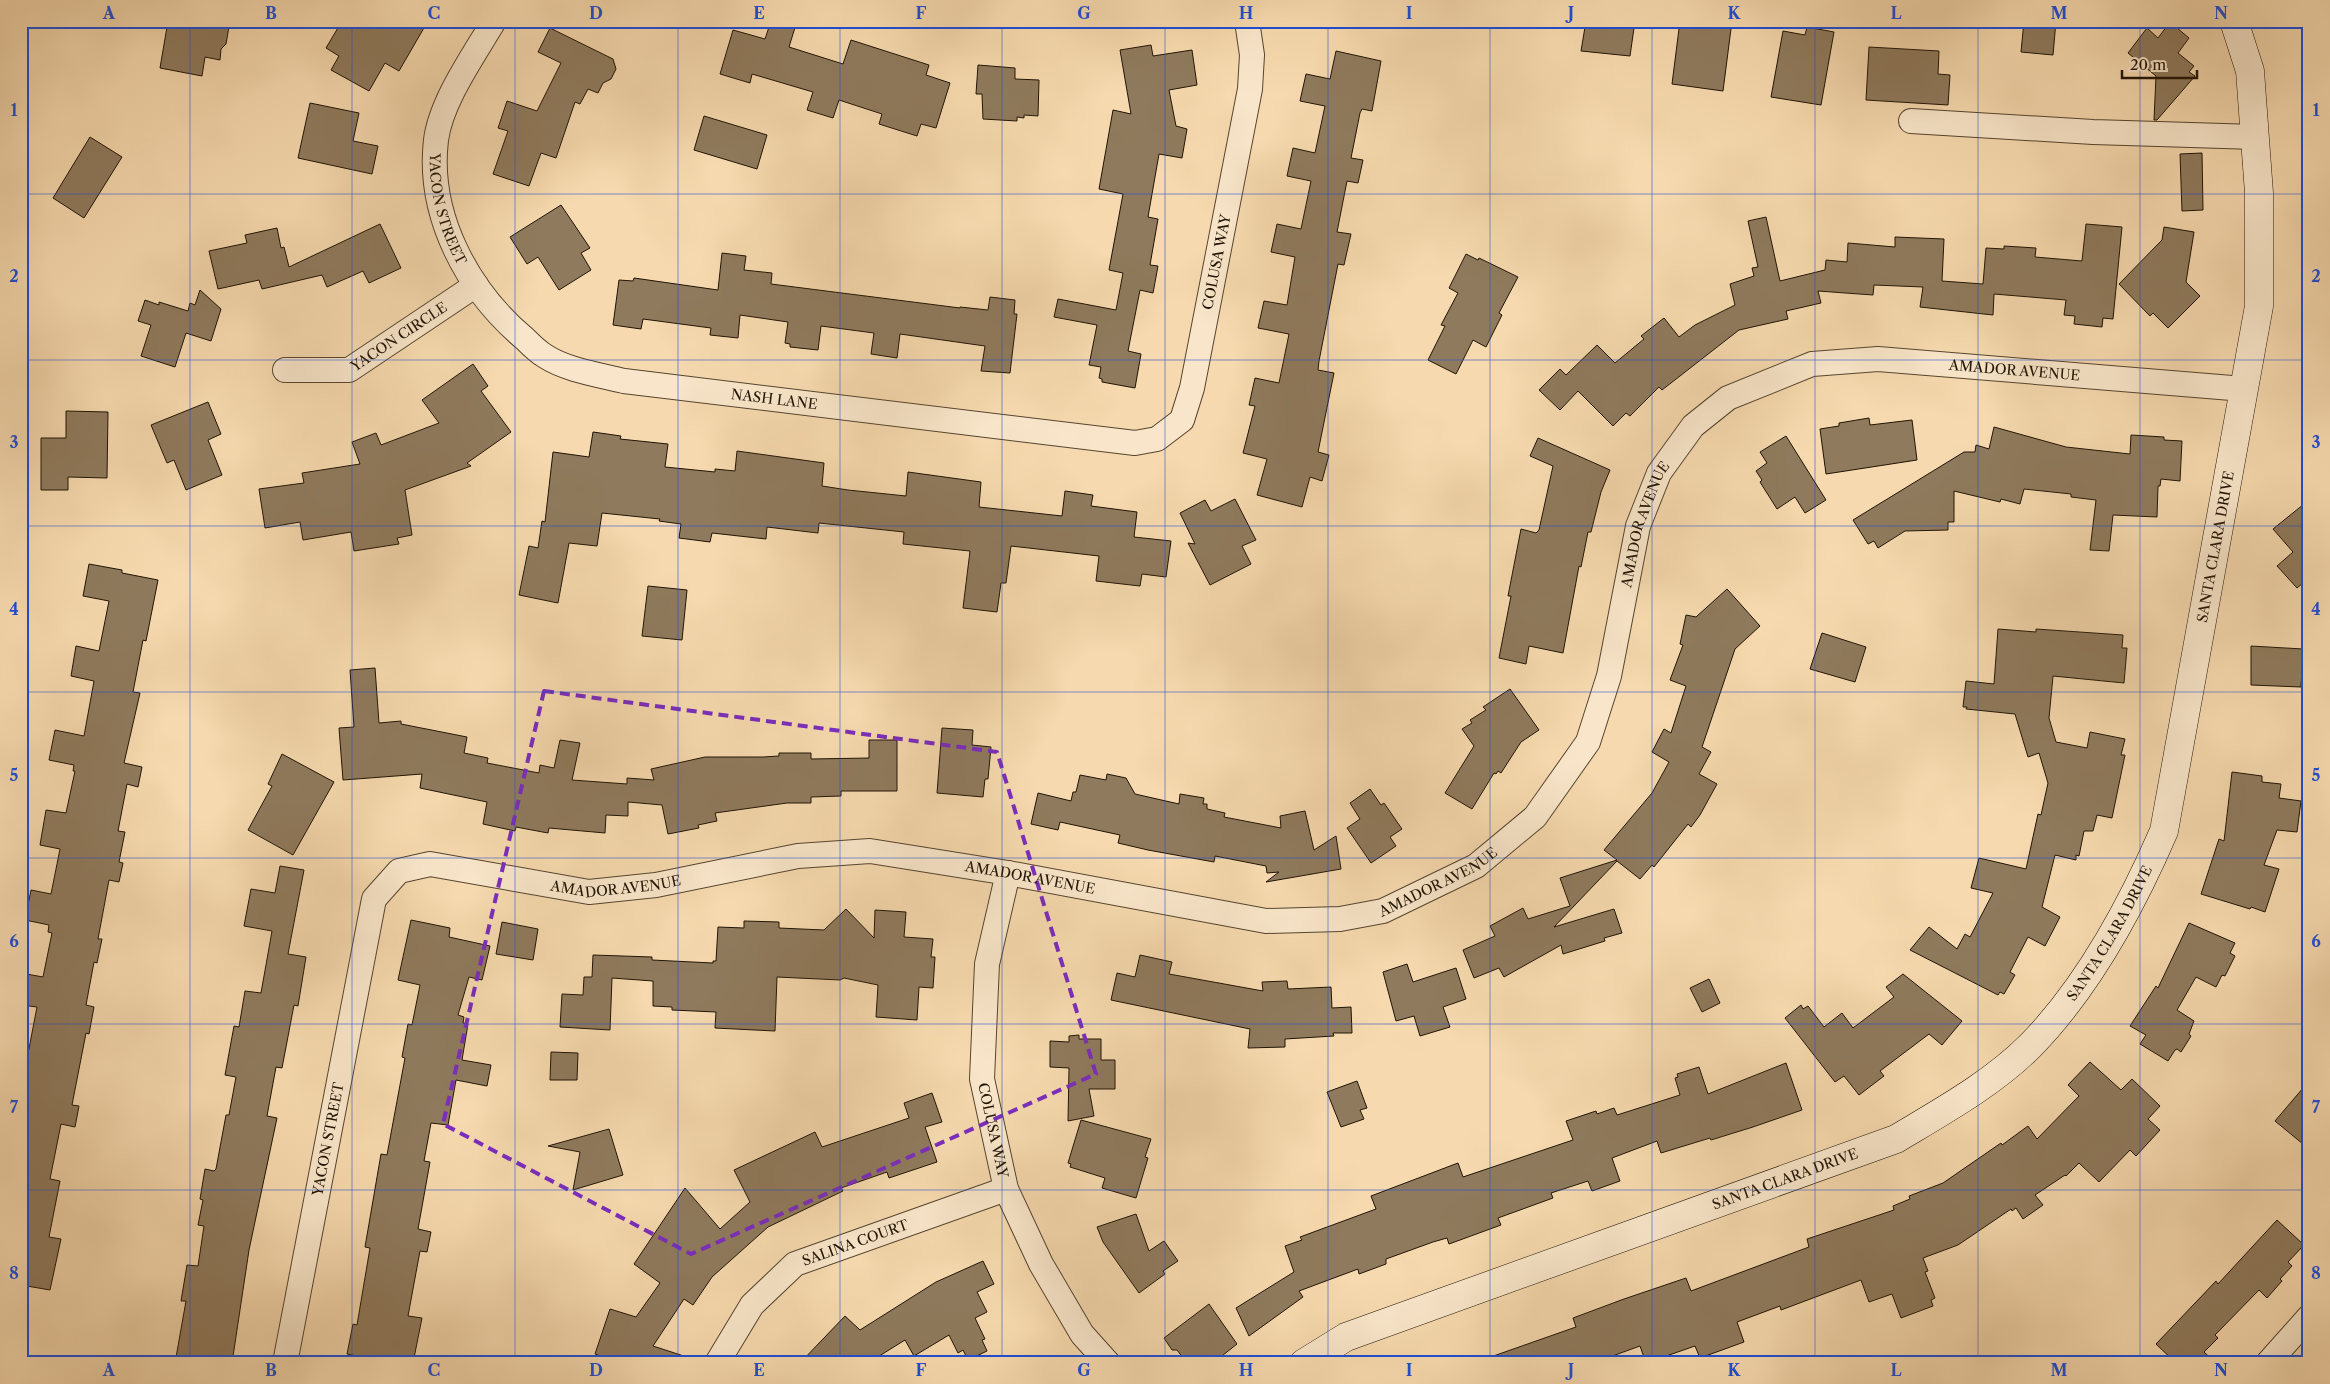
<svg xmlns="http://www.w3.org/2000/svg" width="2330" height="1384" viewBox="0 0 2330 1384" font-family="'Libre Caslon Text',serif">
<style>
.building{fill:#8f7a5d;stroke:#201405}
.lines{fill:none;stroke-linecap:round;stroke-linejoin:round}
.street-casing{stroke:#56452f;stroke-width:26}
.secondary-casing{stroke:#201405;stroke-width:29}
.street{stroke:#f9e6ca;stroke-width:24}
.secondary{stroke:#f9e6ca;stroke-width:28}
.marked{fill:none;stroke:#7b2cbf;stroke-width:4;stroke-dasharray:10 6;stroke-linejoin:round}
.grid{fill:none;stroke:#1d4ed8;stroke-width:1;stroke-opacity:0.55}
.labels{text-anchor:middle;stroke-width:5;stroke-linejoin:round;paint-order:stroke}
.street-label{font-size:14px;fill:#201405;stroke:#f9e6ca}
.neatline{fill:none;stroke:#1d4ed8;stroke-width:2}
.grid-label{font-size:16px;text-anchor:middle;font-weight:bold;fill:#1d4ed8}
</style>
<rect width="100%" height="100%" fill="#f6d9ae"/>
<filter id="stains"><feTurbulence type="fractalNoise" baseFrequency=".004" numOctaves="4"/><feColorMatrix values="0 0 0 0 .2 0 0 0 0 .09 0 0 0 0 .02 0 0 0 .5 -.17"/></filter>
<radialGradient id="worn" r=".72"><stop offset=".6" stop-color="#630" stop-opacity="0"/><stop offset="1" stop-color="#630" stop-opacity=".3"/></radialGradient>
<g class="building">
<polygon points="168,21 230,21 226,44 221,49 220,60 205,57 202,76 160,68"/>
<polygon points="342,21 428,21 399,71 385,63 369,91 331,70 339,56 326,48"/>
<polygon points="771,21 797,21 789,47 843,64 851,40 929,65 926,75 950,83 936,128 921,124 917,136 879,124 882,114 839,100 833,118 807,110 813,92 752,74 750,83 720,74 733,30 765,39"/>
<polygon points="1586,21 1635,21 1630,56 1581,51"/>
<polygon points="1680,21 1732,21 1723,91 1672,84"/>
<polygon points="2024,21 2056,21 2053,55 2021,52"/>
<polygon points="2170,22 2189,38 2178,53 2194,66 2189,72 2195,76 2157,120 2154,120 2156,76 2128,53 2147,28 2158,38"/>
<polygon points="1807,27 1834,32 1821,105 1771,97 1783,31 1805,35"/>
<polygon points="550,28 613,59 616,69 611,79 603,83 598,93 588,89 580,104 575,102 556,158 541,153 529,186 493,174 508,131 498,128 507,101 537,111 561,63 538,52"/>
<polygon points="1151,45 1153,56 1192,50 1197,85 1169,90 1176,126 1187,129 1182,158 1159,154 1148,217 1158,219 1150,265 1158,266 1153,293 1140,290 1128,351 1141,354 1135,388 1102,382 1102,379 1099,378 1101,367 1089,365 1097,325 1054,317 1058,299 1116,310 1123,273 1109,270 1123,194 1099,189 1113,110 1131,114 1120,50"/>
<polygon points="1869,47 1939,51 1938,74 1950,75 1948,105 1866,100"/>
<polygon points="1336,51 1381,61 1372,111 1362,109 1360,113 1351,158 1363,160 1358,183 1347,181 1337,232 1351,234 1344,265 1338,264 1319,361 1318,370 1334,373 1318,452 1329,455 1322,481 1310,477 1302,507 1257,495 1267,459 1243,453 1255,406 1249,405 1255,378 1279,383 1289,334 1258,328 1264,301 1287,305 1295,257 1271,252 1277,224 1301,229 1311,181 1287,176 1293,148 1315,153 1325,106 1300,101 1306,74 1330,79"/>
<polygon points="978,65 1015,68 1015,79 1039,80 1038,116 1024,115 1024,118 1017,117 1017,121 983,119 982,94 976,94"/>
<polygon points="310,103 359,113 353,141 378,146 372,174 298,158"/>
<polygon points="704,116 767,135 757,169 694,150"/>
<polygon points="90,137 122,157 84,218 53,198"/>
<polygon points="2202,153 2203,210 2182,211 2180,154"/>
<polygon points="561,205 590,248 581,253 591,270 559,290 538,257 527,264 510,237"/>
<polygon points="1766,217 1780,281 1825,270 1826,260 1847,262 1848,243 1895,247 1895,237 1944,239 1942,281 1983,284 1986,248 2004,249 2004,246 2036,248 2035,257 2082,261 2086,224 2122,227 2113,319 2103,318 2102,327 2074,324 2075,316 2064,315 2066,300 1994,294 1993,315 1920,307 1923,287 1874,285 1873,295 1818,291 1821,303 1786,311 1788,319 1739,330 1662,390 1659,387 1630,416 1626,413 1613,426 1578,391 1560,410 1539,390 1560,369 1566,375 1597,345 1615,363 1644,339 1641,336 1664,318 1679,337 1695,325 1735,305 1730,284 1754,276 1752,268 1758,267 1748,221"/>
<polygon points="380,224 401,268 369,283 363,271 327,287 322,275 262,289 259,280 218,289 209,251 247,243 245,235 277,228 281,248 284,247 289,267"/>
<polygon points="2164,227 2194,232 2186,282 2200,296 2168,328 2153,313 2150,316 2119,284 2162,240"/>
<polygon points="722,253 746,256 744,270 772,273 771,284 960,308 960,307 988,310 990,297 1015,300 1014,314 1017,314 1010,373 981,371 985,346 900,334 897,358 871,354 874,333 821,326 818,350 790,347 790,344 785,343 788,322 740,315 738,338 710,335 711,328 643,319 641,329 613,325 619,280 633,281 634,278 718,290"/>
<polygon points="1466,254 1478,260 1479,258 1518,277 1499,313 1502,315 1486,347 1473,340 1456,374 1428,360 1445,326 1441,325 1458,293 1449,288"/>
<polygon points="200,290 221,309 211,341 186,333 175,367 141,356 151,325 138,321 145,300 159,305 159,302 188,311 190,303 195,305"/>
<polygon points="473,364 488,386 481,391 511,432 467,463 471,466 405,490 412,535 397,538 399,544 354,551 351,532 303,540 300,522 265,528 259,489 304,483 302,473 360,464 352,442 376,433 381,445 439,423 422,400"/>
<polygon points="208,402 221,434 208,440 222,475 186,490 174,460 167,463 151,425"/>
<polygon points="66,411 108,412 107,478 68,477 68,490 41,490 41,438 66,438"/>
<polygon points="1869,418 1870,425 1912,420 1917,460 1826,474 1820,429 1839,426 1839,423"/>
<polygon points="1994,427 2066,447 2130,454 2131,435 2164,437 2164,440 2182,441 2180,481 2161,479 2160,486 2158,486 2157,517 2113,515 2109,551 2090,550 2096,500 2071,497 2071,494 2024,489 2020,504 2001,499 2000,502 1954,491 1954,522 1948,522 1948,530 1905,531 1878,548 1874,541 1868,544 1853,520 1964,452 1975,452 1976,445 1989,449"/>
<polygon points="593,432 621,436 620,439 668,444 665,467 715,472 715,469 735,471 737,451 824,463 822,486 848,490 906,496 908,472 981,482 979,507 1062,516 1065,491 1093,495 1091,506 1137,512 1134,537 1171,541 1166,577 1142,574 1140,586 1096,581 1099,556 1011,546 1006,583 1001,583 997,612 963,608 970,551 903,544 904,532 819,523 818,533 767,527 766,539 712,533 710,542 679,538 681,524 659,521 660,519 602,513 597,546 569,543 558,603 519,595 529,546 538,548 542,521 545,522 553,452 589,457"/>
<polygon points="1786,436 1826,500 1805,513 1795,497 1777,509 1760,482 1762,480 1756,471 1767,463 1760,452"/>
<polygon points="1538,438 1610,470 1601,492 1591,532 1588,532 1581,567 1579,566 1563,653 1529,646 1526,664 1499,658 1511,596 1508,596 1521,529 1536,533 1539,530 1553,466 1530,456"/>
<polygon points="1235,499 1256,540 1242,546 1251,564 1210,585 1188,543 1195,544 1180,513 1205,500 1211,511"/>
<polygon points="2309,500 2309,578 2297,588 2277,566 2293,552 2273,529"/>
<polygon points="89,564 122,570 122,573 158,580 146,641 143,640 133,692 140,693 124,763 142,767 138,787 127,784 118,831 125,832 119,862 123,863 119,882 109,880 98,939 102,939 97,963 94,962 86,1005 94,1007 89,1034 86,1033 72,1105 79,1106 75,1127 61,1124 50,1179 60,1181 49,1237 61,1239 50,1290 21,1285 21,1058 27,1059 37,1007 21,1005 21,973 43,977 52,933 48,932 49,925 25,920 31,890 51,894 60,849 40,845 46,810 66,813 75,771 73,771 74,765 49,760 55,730 84,736 94,681 71,676 76,646 99,651 109,601 83,596"/>
<polygon points="648,586 687,590 682,640 642,636"/>
<polygon points="1727,589 1760,626 1735,649 1702,747 1711,752 1699,774 1717,784 1700,815 1691,827 1688,824 1654,867 1652,865 1640,879 1617,861 1554,927 1614,909 1622,933 1604,938 1605,941 1563,954 1561,945 1504,977 1499,968 1474,978 1463,950 1495,936 1490,926 1523,908 1528,919 1570,906 1560,878 1617,860 1604,850 1652,793 1669,762 1652,752 1664,729 1671,733 1686,686 1670,680 1683,645 1680,644 1686,615 1696,617"/>
<polygon points="1998,629 2036,632 2036,629 2123,635 2122,648 2127,648 2124,683 2053,676 2049,718 2056,742 2087,748 2090,732 2125,739 2121,755 2125,755 2112,818 2097,815 2093,831 2084,831 2079,856 2076,855 2076,860 2055,855 2042,907 2060,917 2045,946 2028,937 2010,972 2015,975 2004,994 2000,992 1998,995 1910,950 1929,927 1957,949 1965,934 1970,937 1993,893 1971,888 1979,858 2026,869 2038,814 2041,815 2048,783 2039,753 2028,757 2015,714 1966,709 1967,707 1963,707 1966,681 1994,684"/>
<polygon points="1822,633 1866,647 1855,682 1810,669"/>
<polygon points="2251,646 2303,649 2301,687 2251,685"/>
<polygon points="375,668 379,723 401,721 401,724 467,737 464,753 488,758 487,763 539,773 540,765 554,768 560,740 580,743 572,780 627,784 627,778 654,780 651,769 705,757 763,757 779,756 779,753 811,753 811,759 869,758 869,740 897,740 897,791 841,791 841,796 811,797 811,803 787,803 715,813 717,821 698,825 699,828 668,834 662,805 628,802 628,816 606,815 605,833 549,828 548,833 516,827 515,831 483,824 487,802 420,788 422,774 343,780 339,728 354,727 350,670"/>
<polygon points="1510,689 1539,730 1521,742 1501,773 1498,771 1496,774 1494,773 1472,809 1445,793 1474,746 1462,729 1472,723 1470,720 1486,710 1483,707"/>
<polygon points="942,728 973,730 972,745 991,747 988,779 985,779 983,797 937,793"/>
<polygon points="282,754 334,782 293,855 248,830 272,786 268,784"/>
<polygon points="2232,772 2262,776 2262,782 2281,784 2279,798 2301,801 2297,832 2277,830 2264,865 2279,869 2265,912 2251,907 2250,909 2201,894 2219,839 2224,841"/>
<polygon points="1107,774 1126,778 1135,794 1179,804 1180,794 1204,798 1203,804 1207,804 1207,809 1225,813 1224,817 1281,828 1280,816 1305,811 1314,850 1336,836 1341,869 1266,882 1279,872 1267,873 1266,866 1215,856 1214,862 1148,850 1118,843 1120,835 1060,822 1058,830 1031,824 1038,793 1071,801 1073,792 1076,792 1080,775 1106,780"/>
<polygon points="1370,789 1381,805 1384,803 1402,829 1390,837 1396,846 1371,863 1347,828 1360,819 1350,803"/>
<polygon points="280,866 304,870 288,954 306,957 298,1006 294,1005 282,1068 276,1067 267,1116 277,1118 249,1250 232,1363 175,1363 186,1301 181,1301 187,1265 198,1266 204,1226 198,1225 203,1200 200,1199 205,1169 214,1171 216,1169 226,1115 229,1115 236,1077 225,1075 234,1026 239,1027 245,991 261,993 272,931 244,926 251,889 275,893"/>
<polygon points="846,909 874,938 875,910 906,912 904,937 933,939 931,957 935,957 933,988 919,987 917,1020 876,1017 878,985 844,978 840,980 777,977 775,1031 715,1028 716,1012 672,1010 672,1007 653,1006 653,981 612,978 610,1030 560,1027 562,994 583,995 584,977 592,977 593,955 652,957 652,960 713,963 713,961 716,961 718,927 744,928 744,921 779,922 779,928 824,930"/>
<polygon points="411,920 450,928 449,937 490,946 482,980 469,977 458,1015 464,1017 463,1023 468,1024 462,1060 491,1065 487,1086 456,1080 448,1125 431,1123 424,1161 430,1162 418,1229 431,1232 427,1252 420,1251 408,1316 422,1318 413,1363 393,1363 347,1354 353,1324 357,1325 370,1248 365,1247 381,1154 387,1155 405,1058 402,1057 408,1024 412,1025 420,985 398,980"/>
<polygon points="502,922 538,929 533,960 496,954"/>
<polygon points="2189,923 2235,943 2230,953 2235,956 2225,976 2222,975 2216,987 2196,977 2177,1010 2194,1021 2189,1034 2191,1036 2181,1052 2177,1049 2175,1050 2168,1061 2140,1044 2146,1035 2130,1026 2156,986 2158,988"/>
<polygon points="1140,955 1172,962 1169,974 1263,991 1262,982 1287,981 1288,989 1331,987 1332,1008 1351,1007 1352,1033 1333,1033 1334,1036 1285,1039 1285,1047 1248,1048 1250,1029 1111,1000 1117,973 1135,977"/>
<polygon points="1407,964 1413,982 1456,968 1466,999 1443,1007 1450,1027 1420,1036 1414,1016 1396,1021 1383,972"/>
<polygon points="1903,974 1962,1021 1942,1045 1929,1034 1880,1071 1884,1076 1859,1095 1844,1076 1835,1082 1785,1018 1801,1005 1803,1009 1808,1006 1824,1027 1842,1013 1853,1028 1894,997 1886,987"/>
<polygon points="1709,979 1720,1003 1702,1012 1690,988"/>
<polygon points="1079,1035 1079,1039 1101,1039 1101,1060 1115,1060 1115,1089 1089,1089 1094,1116 1068,1121 1069,1068 1050,1067 1050,1041 1069,1042 1069,1036"/>
<polygon points="551,1052 578,1053 577,1080 550,1080"/>
<polygon points="2090,1062 2121,1090 2132,1079 2160,1106 2148,1119 2160,1130 2136,1156 2130,1150 2099,1182 2079,1163 2066,1176 2065,1175 2035,1195 2043,1205 2023,1219 2016,1208 2012,1211 2011,1209 1958,1245 1923,1258 1928,1271 1925,1272 1935,1298 1931,1300 1933,1306 1901,1318 1892,1294 1869,1302 1861,1280 1781,1310 1780,1306 1737,1322 1744,1342 1700,1358 1695,1346 1646,1363 1640,1346 1593,1363 1482,1363 1482,1360 1576,1327 1573,1318 1624,1299 1686,1278 1691,1291 1809,1247 1807,1239 1894,1210 1893,1206 1910,1199 1909,1196 1943,1183 2001,1143 2002,1145 2028,1126 2037,1139 2079,1096 2068,1085"/>
<polygon points="1786,1063 1802,1110 1753,1127 1711,1140 1710,1138 1661,1153 1657,1141 1612,1158 1620,1181 1592,1191 1588,1181 1551,1193 1553,1198 1498,1218 1501,1225 1449,1244 1447,1238 1433,1242 1386,1259 1386,1264 1359,1274 1358,1269 1299,1291 1303,1297 1249,1336 1236,1308 1294,1272 1285,1246 1302,1240 1300,1237 1376,1209 1371,1196 1458,1163 1463,1177 1573,1140 1566,1121 1596,1111 1597,1114 1614,1108 1617,1115 1680,1095 1675,1078 1678,1077 1677,1074 1699,1067 1708,1094"/>
<polygon points="1357,1081 1367,1108 1360,1110 1364,1119 1341,1127 1327,1092"/>
<polygon points="2309,1081 2309,1149 2275,1121"/>
<polygon points="932,1093 942,1122 925,1127 937,1162 889,1178 887,1172 841,1188 843,1191 768,1227 712,1277 693,1305 684,1299 653,1346 693,1359 692,1363 608,1363 609,1359 595,1354 610,1309 636,1317 660,1283 634,1264 685,1188 720,1229 750,1202 734,1170 815,1132 822,1147 909,1118 904,1103"/>
<polygon points="1081,1120 1151,1139 1145,1157 1148,1158 1136,1198 1102,1188 1105,1178 1070,1167 1071,1164 1068,1163"/>
<polygon points="609,1129 623,1175 573,1190 580,1152 548,1146"/>
<polygon points="1136,1214 1149,1251 1164,1241 1178,1261 1163,1271 1165,1274 1139,1293 1103,1242 1097,1227"/>
<polygon points="2277,1220 2304,1245 2288,1262 2292,1266 2280,1279 2282,1281 2267,1298 2259,1290 2215,1335 2218,1338 2204,1352 2216,1363 2176,1363 2156,1344 2216,1281 2218,1284"/>
<polygon points="983,1261 994,1284 977,1292 987,1312 975,1318 985,1339 982,1340 987,1351 968,1360 963,1350 958,1353 949,1335 914,1356 905,1340 868,1363 800,1363 845,1316 860,1330 936,1282"/>
<polygon points="1209,1304 1237,1344 1213,1363 1187,1363 1177,1350 1172,1350 1164,1338"/>
</g>
<g class="lines">
<defs>
<g id="street">
<path id="s1" d="M494,21C474,55 441,101 436,140C427,216 468,291 525,339C531,345 538,352 545,356C566,370 600,375 624,381L1135,443L1157,439L1182,420L1192,388L1250,89L1252,55L1247,21"/>
<polyline points="1911,121 2093,132 2256,137"/>
<path id="s2" d="M285,370H349L476,285"/>
<path id="s3" d="M1008,873L987,964L982,1079L1006,1189L1041,1264L1082,1334L1108,1363"/>
<path id="s4" d="M285,1363L374,899L399,871L430,864L589,892L656,885L798,856L870,851L1008,873L1266,921L1340,919L1383,911L1476,866L1535,817L1588,742L1609,676L1638,526L1659,473L1693,426L1728,398L1812,364L1878,359L2244,389"/>
<path id="s5" d="M717,1363L752,1305L795,1264L1006,1189"/>
<polyline points="2268,1363 2309,1317"/>
</g>
<g id="secondary">
<path id="s6" d="M1304,1363L1346,1337L1896,1139C1941,1112 1992,1084 2030,1046C2087,988 2132,905 2164,831L2259,306V193L2250,71L2234,21"/>
</g>
</defs>
<use href="#street" class="street-casing"/>
<use href="#secondary" class="secondary-casing"/>
<use href="#street" class="street"/>
<use href="#secondary" class="secondary"/>
</g>
<path class="marked" d="M544,691L997,752L1096,1074L691,1254L443,1124Z"/>
<path class="grid" d="M190,21V1363M352,21V1363M515,21V1363M678,21V1363M840,21V1363M1002,21V1363M1165,21V1363M1328,21V1363M1490,21V1363M1652,21V1363M1815,21V1363M1978,21V1363M2140,21V1363M21,194H2309M21,360H2309M21,526H2309M21,692H2309M21,858H2309M21,1024H2309M21,1190H2309"/>
<g class="labels">
<g class="street-label">
<text dy="5" stroke="none"><textPath href="#s1" startOffset="204">YACON STREET</textPath></text>
<text dy="5" stroke="none"><textPath href="#s1" startOffset="1200">COLUSA WAY</textPath></text>
<text dy="5" stroke="none"><textPath href="#s2" startOffset="124">YACON CIRCLE</textPath></text>
<text dy="5" stroke="none"><textPath href="#s4" startOffset="2455">AMADOR AVENUE</textPath></text>
<text dy="5" stroke="none"><textPath href="#s1" startOffset="621">NASH LANE</textPath></text>
<text dy="5" stroke="none"><textPath href="#s4" startOffset="2005">AMADOR AVENUE</textPath></text>
<text dy="5" stroke="none"><textPath href="#s6" startOffset="1341">SANTA CLARA DRIVE</textPath></text>
<text dy="5" stroke="none"><textPath href="#s4" startOffset="1150">AMADOR AVENUE</textPath></text>
<text dy="5" stroke="none"><textPath href="#s4" startOffset="1570">AMADOR AVENUE</textPath></text>
<text dy="5" stroke="none"><textPath href="#s4" startOffset="730">AMADOR AVENUE</textPath></text>
<text dy="5" stroke="none"><textPath href="#s6" startOffset="936">SANTA CLARA DRIVE</textPath></text>
<text dy="5" stroke="none"><textPath href="#s3" startOffset="261">COLUSA WAY</textPath></text>
<text dy="5" stroke="none"><textPath href="#s4" startOffset="228">YACON STREET</textPath></text>
<text dy="5" stroke="none"><textPath href="#s6" startOffset="516">SANTA CLARA DRIVE</textPath></text>
<text dy="5" stroke="none"><textPath href="#s5" startOffset="191">SALINA COURT</textPath></text>
</g>
</g>
<rect width="2330" height="1384" fill="none" stroke="#f6d9ae" stroke-width="55"/>
<path d="M2122 70v8h75v-8" fill="none" stroke="#201405" stroke-width="2.5"/>
<text x="2130" y="70" font-size="15" fill="#201405" stroke="#f9e6ca" stroke-width="4" paint-order="stroke">20 m</text>
<rect x="28" y="28" width="2274" height="1328" class="neatline"/>
<g class="grid-label">
<text x="109" y="19">A</text>
<text x="271" y="19">B</text>
<text x="434" y="19">C</text>
<text x="596" y="19">D</text>
<text x="759" y="19">E</text>
<text x="921" y="19">F</text>
<text x="1084" y="19">G</text>
<text x="1246" y="19">H</text>
<text x="1409" y="19">I</text>
<text x="1571" y="19">J</text>
<text x="1734" y="19">K</text>
<text x="1896" y="19">L</text>
<text x="2059" y="19">M</text>
<text x="2221" y="19">N</text>
<text x="14" y="116">1</text>
<text x="2316" y="116">1</text>
<text x="14" y="282">2</text>
<text x="2316" y="282">2</text>
<text x="14" y="448">3</text>
<text x="2316" y="448">3</text>
<text x="14" y="615">4</text>
<text x="2316" y="615">4</text>
<text x="14" y="781">5</text>
<text x="2316" y="781">5</text>
<text x="14" y="947">6</text>
<text x="2316" y="947">6</text>
<text x="14" y="1113">7</text>
<text x="2316" y="1113">7</text>
<text x="14" y="1279">8</text>
<text x="2316" y="1279">8</text>
<text x="109" y="1376">A</text>
<text x="271" y="1376">B</text>
<text x="434" y="1376">C</text>
<text x="596" y="1376">D</text>
<text x="759" y="1376">E</text>
<text x="921" y="1376">F</text>
<text x="1084" y="1376">G</text>
<text x="1246" y="1376">H</text>
<text x="1409" y="1376">I</text>
<text x="1571" y="1376">J</text>
<text x="1734" y="1376">K</text>
<text x="1896" y="1376">L</text>
<text x="2059" y="1376">M</text>
<text x="2221" y="1376">N</text>
</g>
<rect width="100%" height="100%" filter="url(#stains)"/>
<rect width="100%" height="100%" fill="url(#worn)"/>
</svg>
